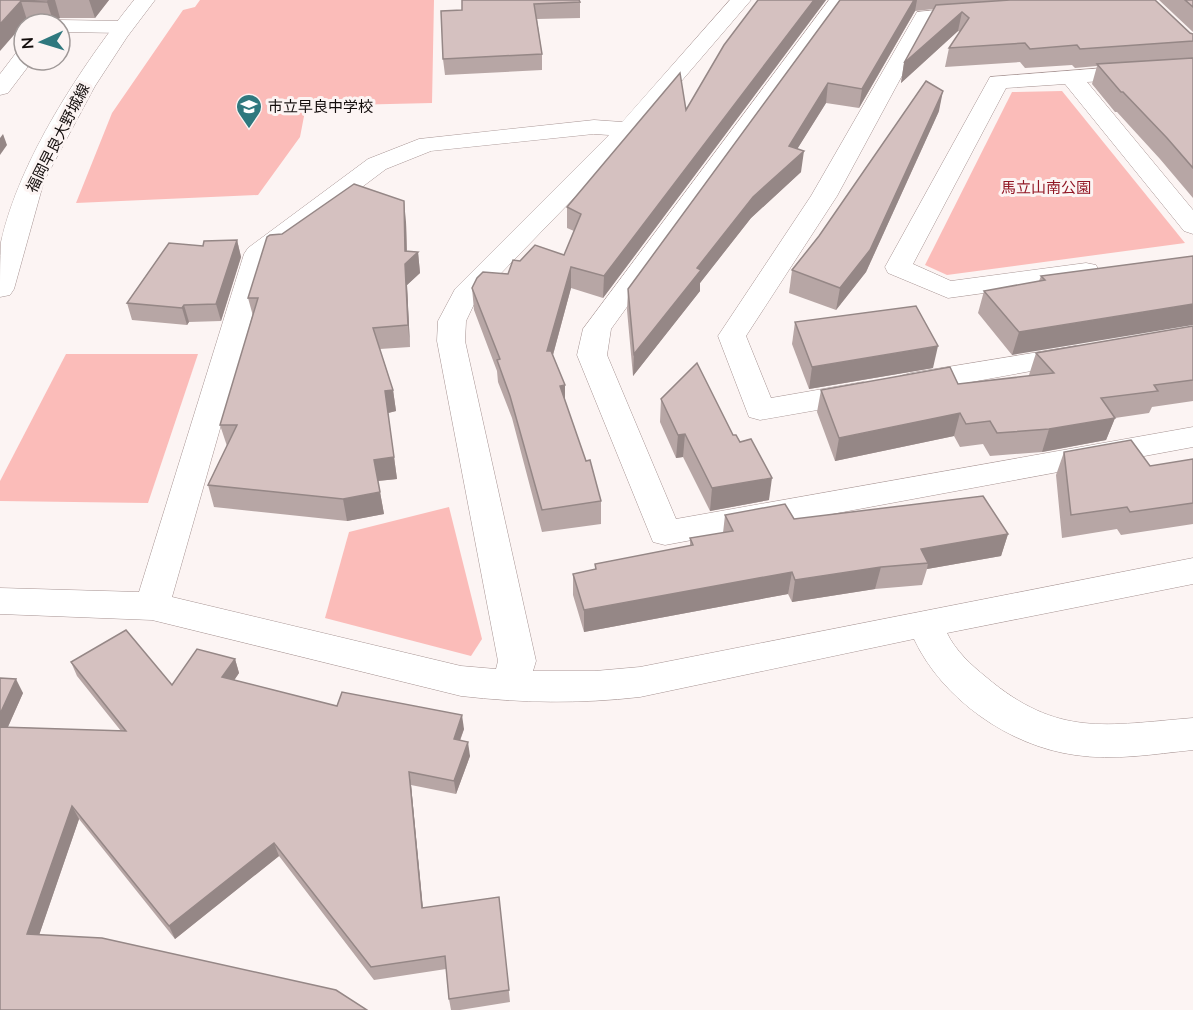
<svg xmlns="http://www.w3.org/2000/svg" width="1193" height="1010" viewBox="0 0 1193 1010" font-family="Mulish,'Noto Sans JP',sans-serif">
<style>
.green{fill:#fbbcb9}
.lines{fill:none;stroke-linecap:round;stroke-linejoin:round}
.street-casing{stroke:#a69392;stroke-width:1}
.primary-casing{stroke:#a69392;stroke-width:1}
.street{fill:#fff;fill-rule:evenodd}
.primary{fill:#fff;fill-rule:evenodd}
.wall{fill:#b7a6a5}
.shaded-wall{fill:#958786}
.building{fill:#d5c1c0;stroke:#958786;stroke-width:1.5}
.labels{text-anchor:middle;stroke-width:6;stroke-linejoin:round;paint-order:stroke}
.far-poi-label{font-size:15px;fill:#130d0c;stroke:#fcf4f3;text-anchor:start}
.far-street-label{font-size:15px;fill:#130d0c;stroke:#fcf4f3}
.far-park-label{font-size:15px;fill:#911725;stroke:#fcf4f3}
</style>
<rect width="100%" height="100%" fill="#fcf4f3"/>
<g class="green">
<polygon points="200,0 434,0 432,103 306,106 300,137 258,195 76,203 112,113 183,10 195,7"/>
<polygon points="1062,91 1185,243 947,275 925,265 1012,92"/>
<polygon points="66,354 198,354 148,503 0,501 0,481"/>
<polygon points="449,507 482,639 471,656 325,618 349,532"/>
</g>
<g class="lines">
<defs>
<g id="street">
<path d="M730,0H751L636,134L477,298L466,321L465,341L536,661L533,671H595L640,667L1193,558V584L947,633C955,650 971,665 986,677C1058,738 1106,725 1193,718V750C1154,754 1114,761 1075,755C1009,746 942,699 914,639L640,697C580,704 521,703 461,696L152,620L0,614V588L139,592L244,254L248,248L368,159L419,139L594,120L622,122ZM594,134L609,135L455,289L438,321L437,341L498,661L496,669L461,666L172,597L269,257L386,169L431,151Z"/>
<polygon points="829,0 849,0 611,329 607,355 676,519 1193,427 1193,447 665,545 653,542 577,355 583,329"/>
<polygon points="975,6 982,8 985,12 982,16 931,22 837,196 746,336 771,398 863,382 874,385 878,392 874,399 863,402 760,420 749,417 718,336 811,196 917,12"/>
<polygon points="60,20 124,21 131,23 134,27 131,31 124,33 60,32 60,24 51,24"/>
<polygon points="24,52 24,60 33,60 8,93 0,95 0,74 16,53"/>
<polygon points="1193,61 1193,75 1087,82 1193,210 1193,234 1184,231 1065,84 1006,88 913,264 951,281 1086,263 1096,265 1099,271 1096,277 1086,279 948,298 888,273 885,267 990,77"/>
<polygon points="1076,346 1086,349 1091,355 1086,361 911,393 900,390 896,383 900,376 911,373"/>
</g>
<path id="primary" d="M134,0H155L127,37L95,86L44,181L14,289L10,295L0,297C0,280 0,259 1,242C19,160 82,65 134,0Z"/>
</defs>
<use href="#street" class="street-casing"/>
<use href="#primary" class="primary-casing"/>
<use href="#street" class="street"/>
<use href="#primary" class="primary"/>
</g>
<g class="wall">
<polygon points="0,0 109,0 95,18 60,18 53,21 27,20"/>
<polygon points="462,0 580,2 580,18 537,19 542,54 542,70 445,75 443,59 462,10"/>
<polygon points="758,0 826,0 603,298 571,288 553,355 565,401 586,461 601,501 601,524 542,532 512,418 498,382 497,371 474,310 472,288 508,274 520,261 564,255 574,231 567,228 567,207 686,110"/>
<polygon points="840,0 1155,0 1190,33 1193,34 1193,198 1160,159 1117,112 1115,112 1092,84 1097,66 1075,68 1072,65 1025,68 1020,62 945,67 949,48 960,32 958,31 901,83 904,63 934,9 915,11 859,108 826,103 797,149 801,172 751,218 700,283 700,291 633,376 627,310 628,289"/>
<polygon points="1159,0 1193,0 1193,32"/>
<polygon points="939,111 866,272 836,310 789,293 792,270"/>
<polygon points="406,222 407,251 418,252 420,273 407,285 410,347 380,349 393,390 396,411 388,413 397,479 378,481 384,514 347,521 214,507 208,485 227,446 220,425 253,316 248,298 282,234"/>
<polygon points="237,240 241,257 221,321 189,322 187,325 132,320 127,303 203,246"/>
<polygon points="1193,256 1012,355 978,313 984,291 1039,281 1041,276"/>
<polygon points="795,322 933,368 809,389 792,344"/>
<polygon points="1193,326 1193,401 1152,407 1149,413 1115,418 1106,440 1042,452 990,456 983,444 960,447 954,436 835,461 817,412 821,390 958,384 1030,376 1029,375 1036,353"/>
<polygon points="661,399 733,435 769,500 710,511 683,457 676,458 660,422"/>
<polygon points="1064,452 1150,466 1193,459 1193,524 1121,535 1117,529 1062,538 1056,475"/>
<polygon points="725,515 794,519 1008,534 1001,556 927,569 922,585 875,589 792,602 788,594 584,632 573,595 573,574 595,570 595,564 690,546 690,538 723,533"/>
<polygon points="235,659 239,673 234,680 337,706 464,729 460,741 470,756 456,794 411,785 423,908 499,897 510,1002 460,1010 451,1010 449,999 446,969 374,980 279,856 175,939 79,819 39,935 0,1010 0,678 23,693 8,727 121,731 77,676 71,662 172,685"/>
</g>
<g class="shaded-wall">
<polygon points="51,0 55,0 60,18 53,21 47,2"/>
<polygon points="89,0 109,0 95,18"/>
<polygon points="814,0 826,0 603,298 604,276"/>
<polygon points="914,0 917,0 915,11 859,108 862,89"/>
<polygon points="21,1 27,20 0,51 0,24"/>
<polygon points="962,12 958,31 901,83 904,63"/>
<polygon points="828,83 826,103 786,167 789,146"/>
<polygon points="943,91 939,111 866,272 836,310 840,288"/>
<polygon points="3,134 7,145 0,155 0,138"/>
<polygon points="804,151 801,172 751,218 700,283 700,291 633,376 634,354 697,268 753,197"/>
<polygon points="404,201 406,222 407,261 418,252 420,273 407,285 410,347 408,325 405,264"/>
<polygon points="237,240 241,257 221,321 216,304"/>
<polygon points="571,267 571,288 548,373 547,351"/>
<polygon points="1193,304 1193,325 1012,355 1019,332"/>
<polygon points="184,305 189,322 187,325 182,308"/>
<polygon points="938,346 933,368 809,389 812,367"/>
<polygon points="565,385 565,407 560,386"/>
<polygon points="393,390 396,411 388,413 397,479 377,481 374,460 385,391"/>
<polygon points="960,413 954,436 835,461 839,438"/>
<polygon points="1115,418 1106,440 1042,452 1049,429"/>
<polygon points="685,434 683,457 676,458 678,435"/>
<polygon points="772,478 769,500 710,511 712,488"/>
<polygon points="380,492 384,514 347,521 343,499"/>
<polygon points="1008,534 1001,556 927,569 928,563 921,549"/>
<polygon points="881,567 875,589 792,602 795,580"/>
<polygon points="792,572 788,594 584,632 584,610"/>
<polygon points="235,659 239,673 227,691 222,677"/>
<polygon points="16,679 23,693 2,740 0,737 0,714"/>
<polygon points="462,715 464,729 455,753 454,739"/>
<polygon points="468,742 470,756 456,794 454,781"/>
<polygon points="409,772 411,785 424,921 422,908"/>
<polygon points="72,806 79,819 35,947 27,934"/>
<polygon points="274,843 279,856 175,939 169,926"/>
</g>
<g class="building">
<polygon points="0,0 51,0 47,2 21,1 0,24"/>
<polygon points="462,0 579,0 580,2 534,4 542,54 443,59 441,11 462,10"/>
<polygon points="758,0 814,0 604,276 571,267 547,351 551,351 565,385 560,386 586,461 590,460 601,501 542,510 510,396 497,360 500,359 472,288 477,278 483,272 508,274 513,260 520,261 535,245 564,255 581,214 567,207 680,73 686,110 724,45"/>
<polygon points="840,0 914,0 862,89 828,83 789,146 804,151 753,197 697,268 701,270 634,354 628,289"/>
<polygon points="1010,0 1155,0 1190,33 1193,34 1193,41 1080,49 1077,45 1030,49 1025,43 949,48 969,18 962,12 904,63 936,5"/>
<polygon points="1185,0 1193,0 1193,7"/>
<polygon points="1193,58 1193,168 1167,138 1123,92 1121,92 1097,64"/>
<polygon points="926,81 943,91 870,250 840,288 792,270 819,236"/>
<polygon points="354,184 404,201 405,251 418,252 405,264 408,325 373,328 393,390 385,391 394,457 374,460 380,492 343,499 208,485 237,425 220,425 258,298 248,298 267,237 270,235 282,234"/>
<polygon points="237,240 216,304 184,305 182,308 127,303 169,243 203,246 204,241"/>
<polygon points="1193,256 1193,304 1019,332 984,291 1045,280 1041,276"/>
<polygon points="916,306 938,346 812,367 795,322"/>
<polygon points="1193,326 1193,380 1154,385 1158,391 1101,398 1115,418 1049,429 997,433 990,421 966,424 960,413 839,438 821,390 950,367 958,384 1054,373 1036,353"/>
<polygon points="697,363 733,435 736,435 740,442 751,439 772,478 712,488 685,434 678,435 661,399"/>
<polygon points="1131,440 1150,466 1193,459 1193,503 1130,512 1127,507 1071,515 1064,452"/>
<polygon points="983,496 1008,534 921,549 928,563 881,567 795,580 792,572 584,610 573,574 596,569 595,564 693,545 690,538 733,531 725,515 785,504 794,519"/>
<polygon points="126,630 172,685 197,649 235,659 222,677 337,706 342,692 462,715 454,739 468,742 454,781 409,772 422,908 499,897 509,990 449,999 445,956 371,967 274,843 169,926 72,806 27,934 102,938 336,990 367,1010 0,1010 0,727 126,731 71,662"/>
<polygon points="0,678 16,679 0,714"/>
</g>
<defs>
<symbol id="school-pin" viewBox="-11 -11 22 30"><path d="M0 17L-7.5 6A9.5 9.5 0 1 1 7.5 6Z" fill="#2f787e" stroke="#fcf4f3"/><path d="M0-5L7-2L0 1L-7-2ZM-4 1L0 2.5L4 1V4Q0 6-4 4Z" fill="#fff"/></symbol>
</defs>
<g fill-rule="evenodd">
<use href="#school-pin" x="234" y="92" width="30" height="40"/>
</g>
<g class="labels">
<g class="far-poi-label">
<text x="268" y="112">市立早良中学校</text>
</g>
<g class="far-street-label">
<text transform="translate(58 138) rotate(-63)" y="5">福岡早良大野城線</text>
</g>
<g class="far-park-label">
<text x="1046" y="193">馬立山南公園</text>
</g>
</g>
<g transform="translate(42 42) rotate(266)"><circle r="28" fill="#fcf4f3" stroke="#9f9897" stroke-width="1.5"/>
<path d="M0-4.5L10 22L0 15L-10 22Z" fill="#2f787e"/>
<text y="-9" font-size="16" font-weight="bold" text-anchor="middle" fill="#130d0c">N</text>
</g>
</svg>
